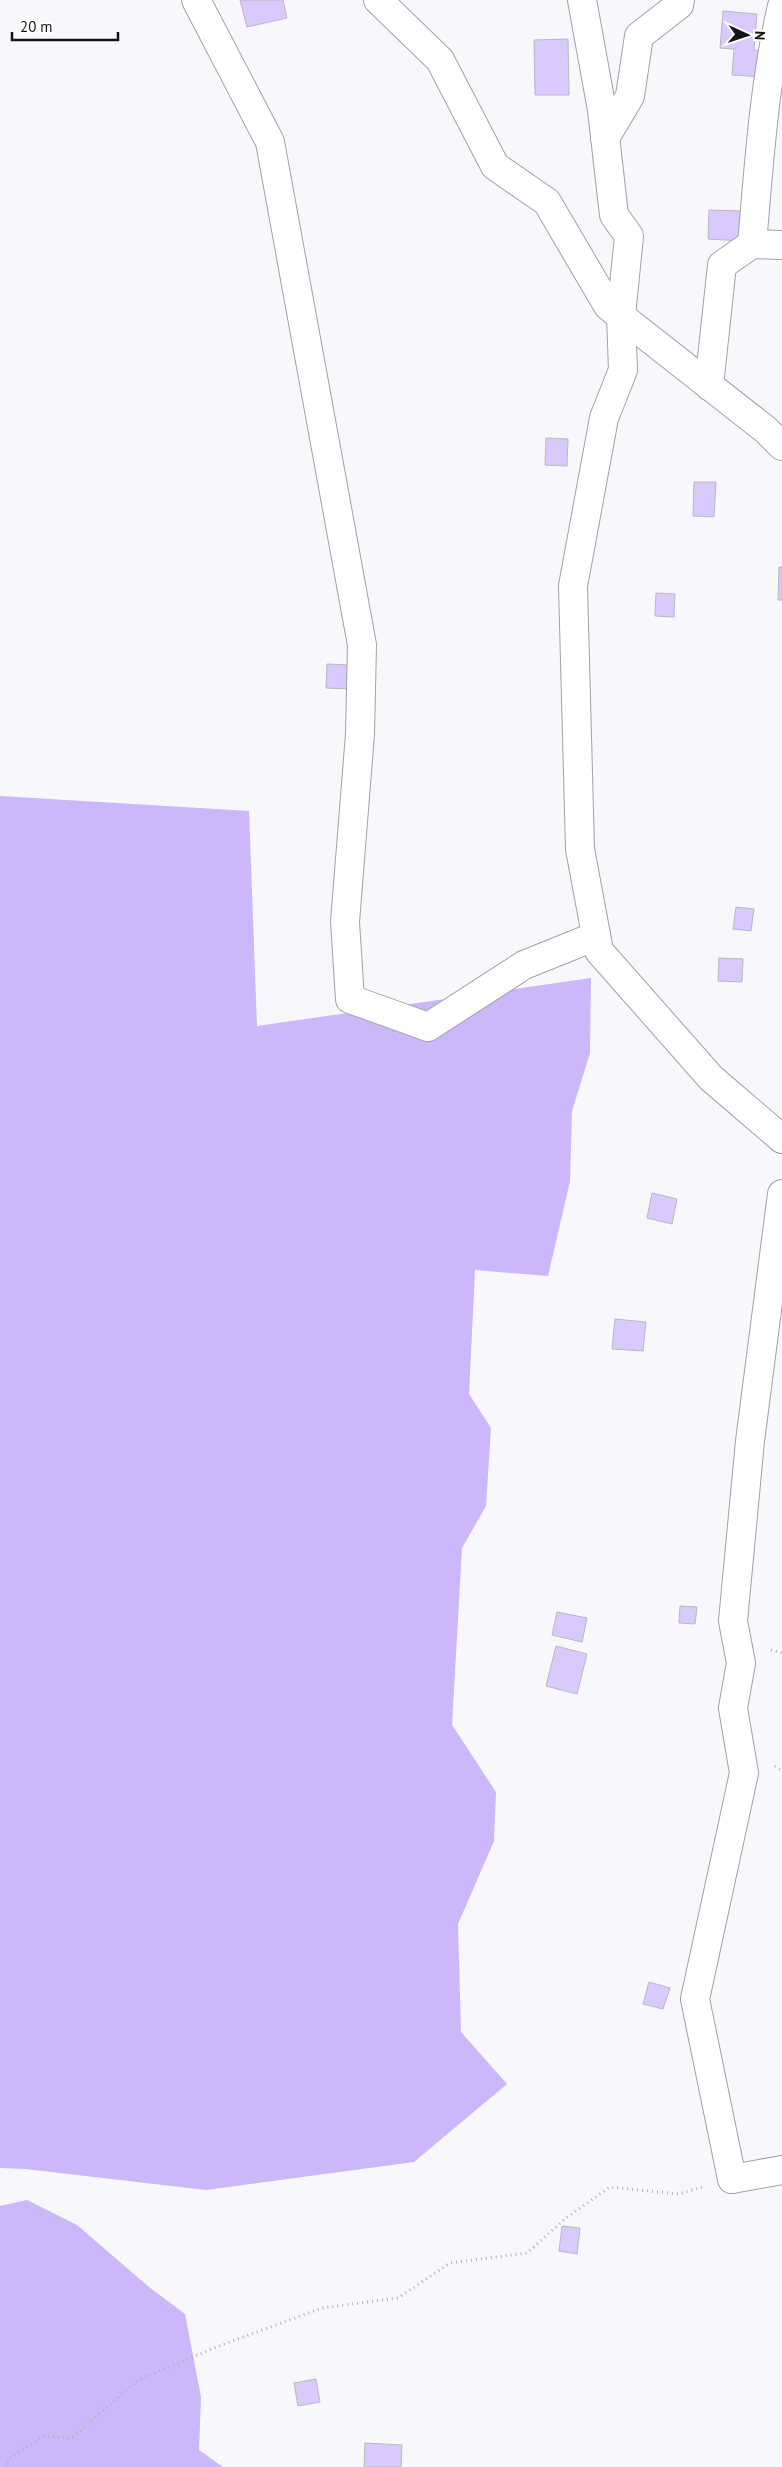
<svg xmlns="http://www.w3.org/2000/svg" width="782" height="2467" viewBox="0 0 782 2467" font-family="'PT Sans',sans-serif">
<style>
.green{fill:#cbb7f9}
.building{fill:#d9c9fe;stroke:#bab9be}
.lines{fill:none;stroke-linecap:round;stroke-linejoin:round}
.street-casing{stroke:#a2a1a5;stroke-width:30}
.path{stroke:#b2b1b5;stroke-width:3;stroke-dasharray:1 4;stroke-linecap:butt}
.street{stroke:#fff;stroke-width:28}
</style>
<rect width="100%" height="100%" fill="#f8f7fc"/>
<g class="green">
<polygon points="0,796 249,811 257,1026 591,978 590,1053 572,1111 570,1181 548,1276 475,1270 469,1394 491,1428 486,1506 462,1548 452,1725 496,1792 494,1841 458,1924 461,2032 507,2084 414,2162 206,2190 25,2169 0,2168"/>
<polygon points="27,2200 77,2225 149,2287 185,2314 201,2397 199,2450 223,2467 0,2467 0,2206"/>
</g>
<g class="building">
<polygon points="240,0 283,0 287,18 247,27"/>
<polygon points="723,11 757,14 754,50 766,51 764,77 732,75 734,49 720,48"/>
<polygon points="568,39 569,95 535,95 534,40"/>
<polygon points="709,210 743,211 742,241 708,239"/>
<polygon points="546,438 568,439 567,466 545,465"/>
<polygon points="694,482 716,482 714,517 693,516"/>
<polygon points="779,567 782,567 782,600 778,600"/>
<polygon points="656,593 675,594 674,617 655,616"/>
<polygon points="327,664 350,665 350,689 326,688"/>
<polygon points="736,907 754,909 751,931 733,929"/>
<polygon points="719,958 743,959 742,982 718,981"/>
<polygon points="652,1193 677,1199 672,1224 647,1218"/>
<polygon points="615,1319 646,1322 643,1351 612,1349"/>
<polygon points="680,1606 697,1607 695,1624 679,1623"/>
<polygon points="557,1612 587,1618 582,1642 552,1635"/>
<polygon points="556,1646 587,1654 577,1694 546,1686"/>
<polygon points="649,1982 670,1988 663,2009 643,2004"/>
<polygon points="562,2226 580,2228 577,2254 559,2251"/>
<polygon points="316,2379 320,2402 298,2406 294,2383"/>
<polygon points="365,2443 402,2445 401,2467 364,2467"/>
</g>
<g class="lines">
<defs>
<g id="street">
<polyline points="196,0 270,142 362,645 360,734 345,922 350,999 428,1027 524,965 596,936"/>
<polyline points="378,0 440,60 495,166 547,202 608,306 766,430 782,446"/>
<polyline points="582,0 602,110 614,215 629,236 621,316 623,370 604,418 573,586 580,849 599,951 711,1078 782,1139"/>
<polyline points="605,138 630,96 639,36 679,5 680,0"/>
<polyline points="752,244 782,245"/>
<path d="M709,386L722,265L752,244C759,164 764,84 782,6"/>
<polyline points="732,2179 695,1999 744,1773 733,1708 741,1663 733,1621 750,1441 782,1194"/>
<polyline points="732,2179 782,2170"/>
</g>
</defs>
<use href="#street" class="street-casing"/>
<g class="path">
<polyline points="771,1650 782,1653"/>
<polyline points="775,1766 782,1771"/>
<polyline points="5,2467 9,2459 43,2436 72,2438 138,2380 219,2346 322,2308 398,2298 450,2263 527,2253 566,2218 610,2187 678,2194 703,2187"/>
</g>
<use href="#street" class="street"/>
</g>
<g transform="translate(747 35) rotate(93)" stroke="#ffffff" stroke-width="4" paint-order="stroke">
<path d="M0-4L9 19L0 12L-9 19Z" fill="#131314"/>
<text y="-8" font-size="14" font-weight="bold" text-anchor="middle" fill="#131314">N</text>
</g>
<path d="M12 32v8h106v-8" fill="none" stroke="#131314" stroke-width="2.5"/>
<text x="20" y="32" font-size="15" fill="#131314" stroke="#ffffff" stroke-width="4" paint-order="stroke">20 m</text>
</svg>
